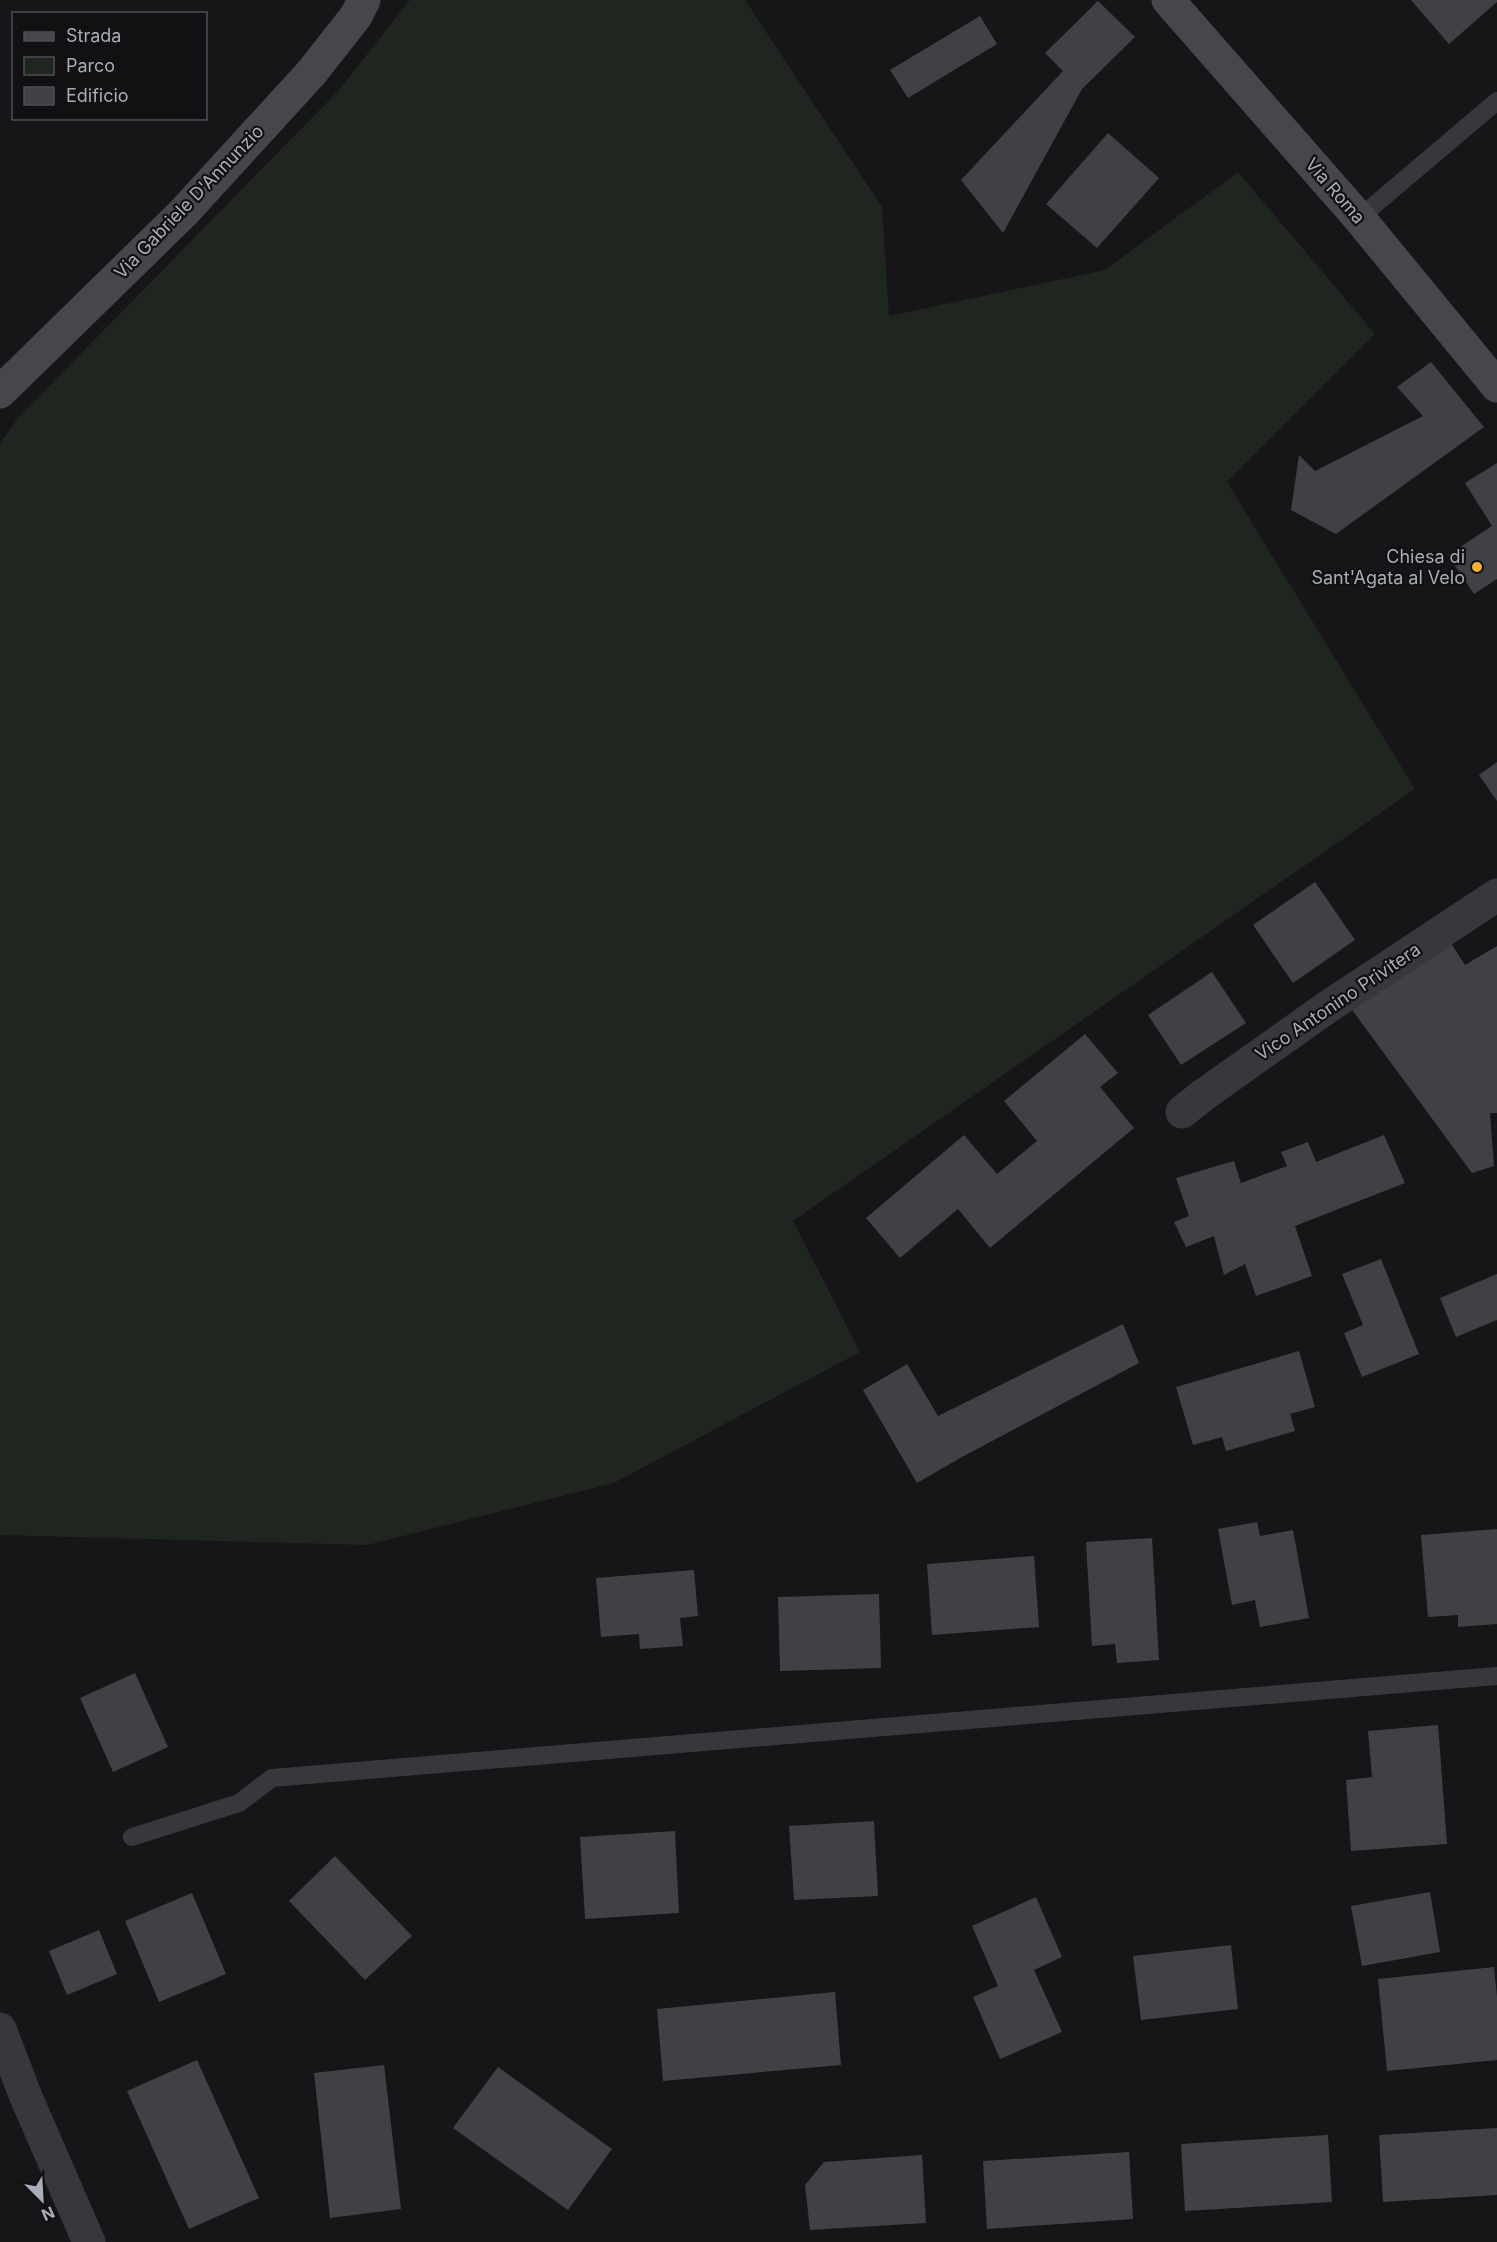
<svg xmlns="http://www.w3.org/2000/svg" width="1497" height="2242" viewBox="0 0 1497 2242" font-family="Inter,sans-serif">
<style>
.green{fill:#1e261f}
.building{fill:#404145}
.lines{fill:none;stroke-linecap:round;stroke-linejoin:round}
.lane{stroke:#37383d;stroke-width:18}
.street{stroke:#37383d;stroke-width:33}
.secondary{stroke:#45474d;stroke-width:33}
.poi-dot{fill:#f2b134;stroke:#111113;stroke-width:2}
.labels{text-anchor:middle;stroke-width:4.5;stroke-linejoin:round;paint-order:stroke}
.street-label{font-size:18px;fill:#a8adb8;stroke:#111113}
.poi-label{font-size:18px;fill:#a8adb8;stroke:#111113;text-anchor:end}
</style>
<rect width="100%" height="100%" fill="#161618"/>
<polygon class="green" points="410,0 745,0 882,207 889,316 1105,270 1238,172 1375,334 1227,482 1415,789 793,1221 860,1352 614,1483 367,1545 0,1535 0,443 18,418 338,91"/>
<g class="building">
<polygon points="1411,0 1497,0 1497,2 1449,44"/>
<polygon points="1098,1 1135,37 1082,89 1003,233 961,180 1063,71 1045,53"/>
<polygon points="980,16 997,44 908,98 890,70"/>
<polygon points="1108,133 1159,178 1097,248 1046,204"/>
<polygon points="1431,362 1484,427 1336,534 1291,510 1299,455 1315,471 1423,416 1397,387"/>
<polygon points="1497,463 1497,579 1474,594 1448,555 1492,526 1465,483"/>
<polygon points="1497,762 1497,801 1479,775"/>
<polygon points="1315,882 1355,940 1293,983 1253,925"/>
<polygon points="1449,940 1465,965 1497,946 1497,1113 1490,1113 1494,1166 1472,1173 1347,1003"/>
<polygon points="1212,972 1246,1023 1181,1065 1148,1015"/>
<polygon points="1085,1034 1118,1073 1100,1087 1134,1128 990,1248 958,1209 900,1258 866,1218 964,1135 997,1174 1037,1141 1004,1101"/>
<polygon points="1384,1135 1405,1183 1295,1226 1312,1276 1256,1296 1245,1264 1224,1275 1214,1236 1186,1247 1174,1222 1189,1216 1176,1178 1234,1161 1241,1183 1287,1166 1281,1152 1308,1142 1316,1162"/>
<polygon points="1381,1259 1419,1354 1362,1377 1344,1333 1363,1325 1342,1274"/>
<polygon points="1497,1274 1497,1320 1456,1337 1440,1298"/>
<polygon points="1123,1324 1139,1363 962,1457 917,1483 863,1390 907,1364 938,1416"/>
<polygon points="1299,1351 1315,1407 1290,1414 1295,1431 1226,1451 1222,1437 1193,1445 1176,1387"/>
<polygon points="1257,1522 1260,1536 1293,1530 1309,1618 1260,1627 1255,1600 1232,1605 1218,1529"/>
<polygon points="1497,1529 1497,1624 1458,1627 1458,1615 1428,1617 1421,1535"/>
<polygon points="1152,1538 1159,1660 1117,1663 1115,1644 1092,1646 1086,1542"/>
<polygon points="1034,1556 1039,1627 932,1635 927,1564"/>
<polygon points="694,1570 698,1616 680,1618 683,1646 640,1649 639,1634 601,1637 596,1578"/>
<polygon points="879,1594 881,1668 780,1671 778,1597"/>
<polygon points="135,1673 168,1747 113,1772 80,1698"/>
<polygon points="1438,1725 1447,1844 1351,1851 1346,1780 1372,1777 1368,1731"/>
<polygon points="874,1821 878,1896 794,1900 789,1826"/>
<polygon points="675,1831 679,1913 585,1919 580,1837"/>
<polygon points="335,1856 412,1936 365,1980 289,1901"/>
<polygon points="1430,1892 1440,1952 1362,1966 1351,1906"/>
<polygon points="192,1893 226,1974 159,2002 125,1921"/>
<polygon points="1036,1897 1062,1957 1034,1970 1062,2032 1000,2059 973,1997 998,1986 972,1926"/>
<polygon points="99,1930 117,1974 67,1995 49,1951"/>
<polygon points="1231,1945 1238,2009 1141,2020 1133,1956"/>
<polygon points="1494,1967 1497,1997 1497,2060 1387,2071 1378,1979"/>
<polygon points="835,1992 841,2065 663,2081 657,2009"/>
<polygon points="197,2060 259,2198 189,2229 127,2091"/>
<polygon points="384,2065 401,2209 330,2218 314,2073"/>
<polygon points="498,2067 612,2149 568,2210 453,2128"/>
<polygon points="1497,2128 1497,2195 1383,2202 1379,2135"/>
<polygon points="1328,2135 1332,2202 1185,2211 1181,2144"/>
<polygon points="1129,2152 1133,2219 987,2229 983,2161"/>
<polygon points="922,2155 926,2223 810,2230 805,2185 824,2162"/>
</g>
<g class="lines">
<g class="lane">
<polyline points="1359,218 1497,101"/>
<polyline points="132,1837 239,1803 272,1778 1497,1676"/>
</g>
<g class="street">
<polyline points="1182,1112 1202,1096 1329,1006 1497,895"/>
<polyline points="0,2029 26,2097 89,2242"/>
</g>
<g class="secondary">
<polyline points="1168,0 1359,218 1497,386"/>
<polyline points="0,392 184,212 312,72 356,16 364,0"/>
</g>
</g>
<circle class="poi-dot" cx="1477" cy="567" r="6"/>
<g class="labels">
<g class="street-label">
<text transform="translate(1335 191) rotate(49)" y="6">Via Roma</text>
<text transform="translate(189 202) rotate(-46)" y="6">Via Gabriele D'Annunzio</text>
<text transform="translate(1338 1002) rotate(-34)" y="6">Vico Antonino Privitera</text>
</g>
<g class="poi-label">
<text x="1465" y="563">Chiesa di<tspan x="1465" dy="21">Sant'Agata al Velo</tspan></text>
</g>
</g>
<rect x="12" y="12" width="195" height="108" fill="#111113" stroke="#4d4f55" stroke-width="1.5"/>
<rect x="24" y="32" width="30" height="9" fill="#45474d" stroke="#4d4f55" stroke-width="1.5"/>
<text x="66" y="42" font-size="18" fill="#a8adb8">Strada</text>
<rect x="24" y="57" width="30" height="18" fill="#1e261f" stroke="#4d4f55" stroke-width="1.5"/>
<text x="66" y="72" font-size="18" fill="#a8adb8">Parco</text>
<rect x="24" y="87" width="30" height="18" fill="#404145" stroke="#4d4f55" stroke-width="1.5"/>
<text x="66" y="102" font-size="18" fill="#a8adb8">Edificio</text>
<g transform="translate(42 2200) rotate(156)" stroke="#111113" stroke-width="4.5" paint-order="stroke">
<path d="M0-4.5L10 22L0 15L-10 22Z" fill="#a8adb8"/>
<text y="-9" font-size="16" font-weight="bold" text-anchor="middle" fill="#a8adb8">N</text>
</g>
</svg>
